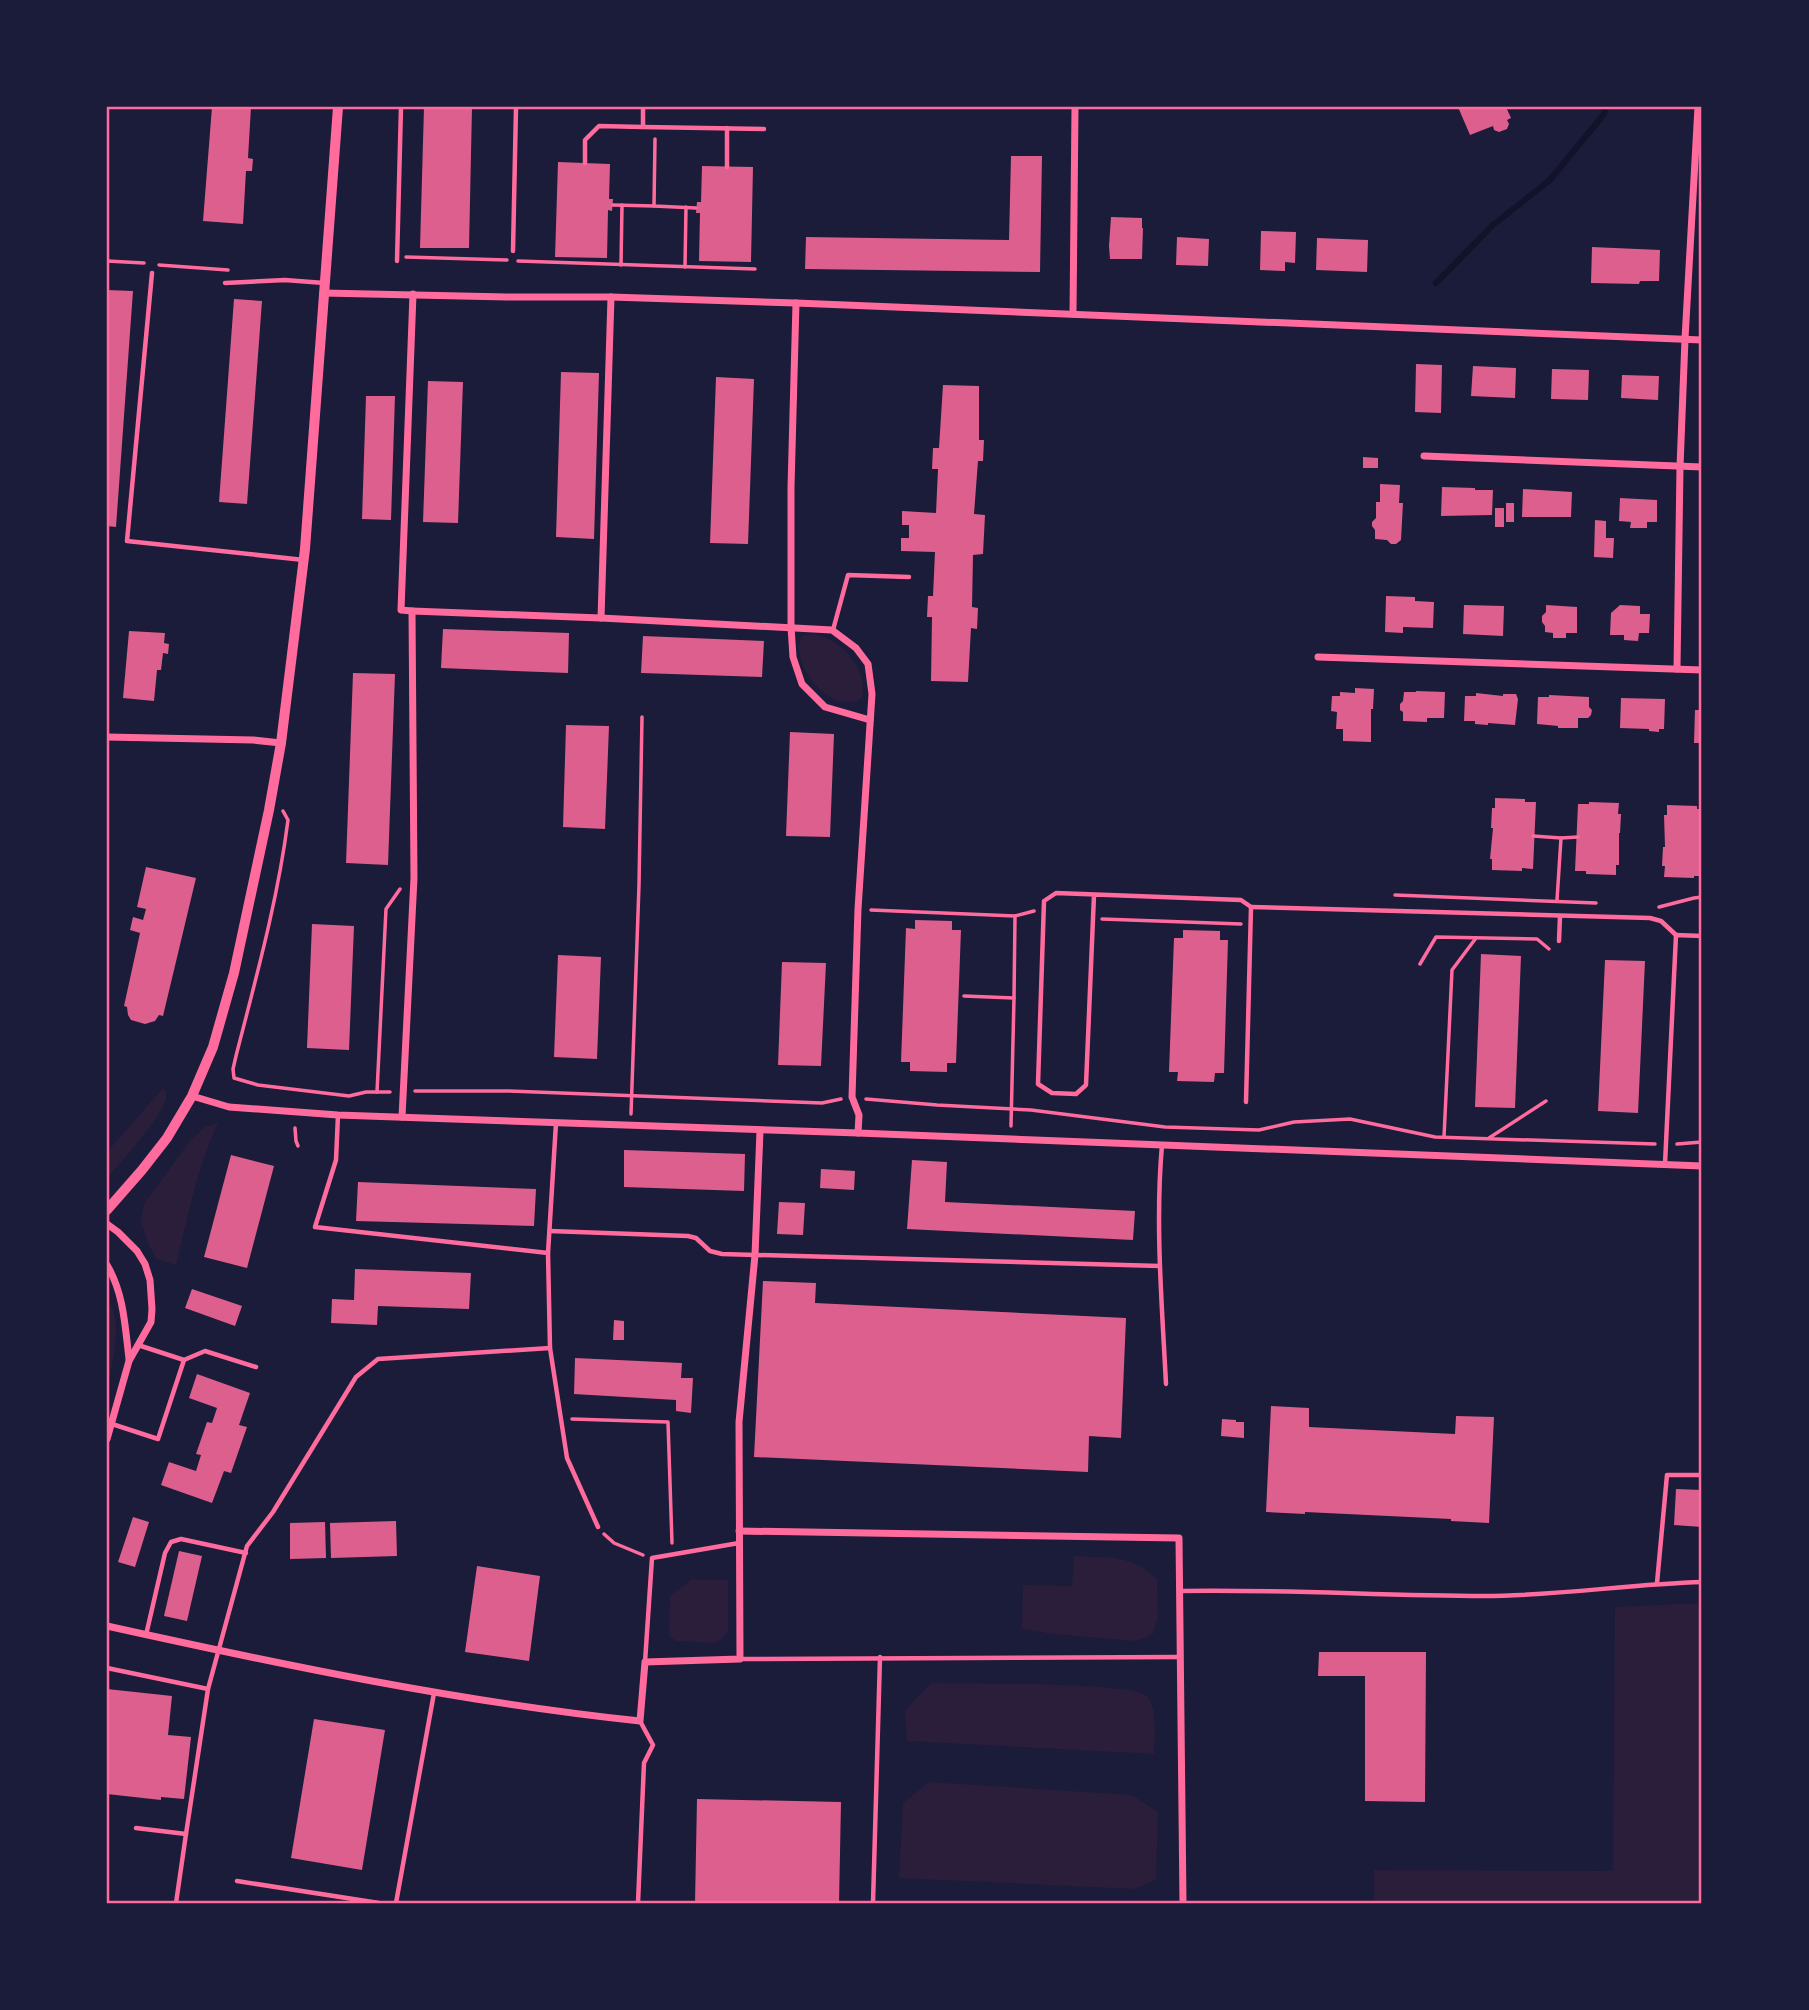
<svg xmlns="http://www.w3.org/2000/svg" width="1809" height="2010" viewBox="0 0 1809 2010" font-family="'Space Grotesk',sans-serif">
<style>
.green{fill:#2a1e3b}
.lines{fill:none;stroke-linecap:round;stroke-linejoin:round}
.stream{stroke:#12122b;stroke-width:6}
.building{fill:#dd5f8e}
.path{stroke:#ff6b9d;stroke-width:3.5}
.service{stroke:#ff6b9d;stroke-width:4.5}
.minor{stroke:#ff6b9d;stroke-width:7}
.tertiary{stroke:#ff6b9d;stroke-width:10}
.neatline{fill:none;stroke:#ff6b9d;stroke-width:2.5}
</style>
<rect width="100%" height="100%" fill="#1b1b3a"/>
<g class="green">
<path d="M814,634C822,637 830,639 836,643C853,655 868,678 862,698C834,718 787,664 802,636Z"/>
<path d="M164,1087C165,1091 167,1094 166,1098C164,1114 119,1165 107,1178V1152Z"/>
<path d="M218,1123C197,1168 188,1216 176,1265L157,1259L149,1246L141,1221L144,1204L190,1141L205,1127Z"/>
<path d="M107,1298C124,1323 112,1359 108,1387Z"/>
<path d="M1074,1556C1107,1558 1132,1554 1157,1579L1158,1616L1153,1634L1146,1638L1134,1641L1053,1634L1022,1629L1023,1585L1072,1586Z"/>
<polygon points="691,1580 728,1580 728,1630 723,1638 714,1643 676,1641 669,1636 670,1596"/>
<polygon points="1702,1603 1702,1903 1374,1903 1374,1870 1613,1871 1615,1607"/>
<path d="M932,1683C965,1684 1128,1681 1147,1696C1158,1706 1154,1739 1154,1754L907,1741L905,1710Z"/>
<polygon points="929,1782 1132,1795 1158,1812 1156,1880 1135,1889 899,1878 903,1803"/>
</g>
<g class="lines">
<polyline class="stream" points="1436,283 1493,225 1550,180 1604,114 1606,107"/>
</g>
<g class="building">
<polygon points="212,107 251,107 248,158 253,159 252,171 246,171 243,224 203,221"/>
<polygon points="424,107 472,107 469,248 420,248"/>
<polygon points="1458,107 1506,107 1511,118 1507,120 1509,124 1507,129 1499,132 1494,130 1493,126 1470,135"/>
<polygon points="1011,156 1042,156 1040,272 805,269 806,237 1009,240"/>
<polygon points="558,162 610,164 609,199 613,199 612,211 608,210 607,258 555,257"/>
<polygon points="702,166 753,167 751,262 699,261 700,213 696,213 697,202 701,202"/>
<polygon points="1111,217 1142,218 1142,228 1143,228 1142,259 1110,259 1109,246"/>
<polygon points="1261,231 1296,232 1295,263 1285,262 1285,271 1260,270"/>
<polygon points="1177,237 1209,239 1208,266 1176,265"/>
<polygon points="1317,238 1368,240 1367,272 1316,270"/>
<polygon points="1592,247 1660,250 1659,281 1640,281 1639,284 1591,283"/>
<polygon points="107,290 133,291 116,527 107,526"/>
<polygon points="234,299 262,301 247,504 219,502"/>
<polygon points="1416,364 1442,365 1441,413 1415,412"/>
<polygon points="1473,366 1516,368 1515,398 1471,396"/>
<polygon points="1552,369 1589,370 1588,400 1551,399"/>
<polygon points="561,372 599,373 594,539 556,537"/>
<polygon points="1622,375 1659,376 1658,400 1621,398"/>
<polygon points="716,377 754,379 748,544 710,543"/>
<polygon points="428,381 463,382 458,523 423,522"/>
<polygon points="943,385 979,386 979,440 984,440 983,461 978,461 974,514 985,515 983,554 973,555 972,607 978,608 977,629 971,628 968,682 931,681 932,617 927,617 928,596 933,596 935,552 901,551 901,538 909,538 909,525 902,525 902,511 936,513 938,469 932,469 933,448 939,448"/>
<polygon points="366,396 395,396 391,520 362,519"/>
<polygon points="1363,457 1378,458 1378,468 1363,468"/>
<polygon points="1380,484 1400,485 1399,503 1403,503 1401,540 1396,544 1391,544 1387,540 1375,539 1375,530 1372,526 1372,522 1376,518 1376,502 1380,502"/>
<polygon points="1442,487 1475,488 1475,490 1493,490 1492,515 1441,516"/>
<polygon points="1523,489 1572,492 1571,517 1522,517"/>
<polygon points="1620,498 1657,500 1657,522 1647,522 1647,528 1630,528 1631,522 1619,521"/>
<rect x="1506" y="503" width="8" height="19"/>
<rect x="1495" y="508" width="9" height="19"/>
<polygon points="1595,520 1606,521 1606,538 1614,538 1613,558 1594,557"/>
<polygon points="1386,596 1415,597 1415,601 1434,602 1433,628 1403,627 1403,633 1385,632"/>
<polygon points="1464,605 1504,606 1503,636 1463,634"/>
<polygon points="1546,605 1577,607 1577,633 1566,633 1566,638 1553,638 1553,633 1545,632 1545,626 1542,622 1542,616 1546,612"/>
<polygon points="1620,605 1640,606 1640,614 1650,614 1649,633 1639,633 1638,641 1624,640 1624,635 1610,635 1611,613"/>
<polygon points="443,629 569,633 568,673 441,668"/>
<polygon points="129,631 165,633 164,643 169,644 168,654 163,653 161,670 157,670 154,701 123,698"/>
<polygon points="643,636 764,641 762,677 641,673"/>
<polygon points="353,673 395,674 388,865 346,863"/>
<polygon points="1355,688 1374,689 1373,709 1371,709 1371,742 1343,741 1343,729 1336,729 1337,712 1331,711 1332,696 1340,696 1340,692 1355,693"/>
<polygon points="1416,691 1445,692 1444,718 1427,718 1427,722 1403,721 1403,712 1400,710 1400,704 1403,701 1404,692 1416,692"/>
<polygon points="1476,693 1503,696 1503,694 1516,694 1518,699 1515,725 1488,723 1488,725 1475,724 1475,721 1464,721 1465,696 1476,696"/>
<polygon points="1549,695 1589,697 1589,707 1592,710 1591,715 1588,718 1578,718 1578,728 1558,728 1558,726 1537,724 1538,697 1549,697"/>
<polygon points="1621,698 1665,699 1664,729 1659,729 1659,732 1649,731 1649,729 1620,728"/>
<polygon points="1695,710 1702,710 1702,743 1694,743"/>
<polygon points="566,725 609,726 605,829 563,827"/>
<polygon points="790,732 834,734 830,837 786,836"/>
<polygon points="1495,798 1525,799 1525,802 1536,802 1533,869 1522,868 1522,871 1492,870 1492,859 1490,859 1493,828 1491,828 1492,808 1495,808"/>
<polygon points="1589,802 1619,803 1618,814 1621,814 1620,833 1619,833 1619,865 1616,865 1616,875 1586,874 1586,871 1575,871 1578,804 1589,804"/>
<polygon points="1667,805 1697,806 1697,809 1702,809 1702,876 1694,876 1694,878 1664,877 1665,866 1662,866 1663,847 1665,847 1664,815 1667,815"/>
<polygon points="146,867 196,878 163,1016 159,1015 155,1021 145,1024 131,1020 128,1015 127,1007 124,1006 140,933 130,930 133,917 143,920 146,909 137,907"/>
<polygon points="915,920 952,921 952,930 961,930 956,1063 947,1063 947,1072 910,1071 910,1062 901,1062 906,928 915,929"/>
<polygon points="312,924 354,926 349,1050 307,1048"/>
<polygon points="1183,930 1220,931 1220,940 1228,940 1224,1073 1215,1073 1214,1082 1177,1081 1178,1072 1169,1072 1174,938 1183,938"/>
<polygon points="1481,954 1521,956 1515,1108 1475,1107"/>
<polygon points="558,955 601,957 597,1059 554,1057"/>
<polygon points="1605,960 1645,961 1638,1113 1598,1111"/>
<polygon points="782,962 826,963 821,1066 778,1065"/>
<polygon points="624,1150 745,1154 744,1191 624,1187"/>
<polygon points="231,1155 274,1166 247,1268 204,1257"/>
<polygon points="912,1160 947,1162 945,1202 1135,1211 1133,1240 907,1229"/>
<polygon points="821,1169 855,1171 854,1190 820,1188"/>
<polygon points="358,1182 536,1189 534,1226 356,1221"/>
<polygon points="779,1202 805,1203 803,1235 777,1234"/>
<polygon points="355,1269 471,1273 469,1309 378,1306 377,1325 331,1323 332,1299 354,1300"/>
<polygon points="763,1281 816,1283 815,1303 1126,1318 1121,1438 1089,1436 1088,1472 754,1457"/>
<polygon points="192,1289 242,1306 235,1326 185,1308"/>
<polygon points="614,1320 624,1321 624,1340 613,1340"/>
<polygon points="575,1358 682,1363 681,1378 693,1378 691,1413 676,1411 676,1400 574,1394"/>
<polygon points="197,1374 250,1393 239,1425 247,1427 231,1473 224,1471 212,1503 161,1485 169,1462 196,1471 201,1455 196,1454 207,1422 212,1423 217,1408 189,1398"/>
<polygon points="1271,1406 1309,1408 1309,1427 1455,1434 1456,1416 1494,1417 1489,1523 1451,1521 1451,1519 1305,1512 1305,1514 1266,1512"/>
<polygon points="1222,1419 1236,1420 1236,1422 1244,1422 1244,1438 1221,1436"/>
<polygon points="1676,1489 1702,1490 1702,1527 1674,1525"/>
<polygon points="133,1517 149,1522 135,1567 118,1562"/>
<polygon points="396,1521 397,1556 331,1558 330,1523"/>
<polygon points="325,1522 326,1558 290,1559 290,1523"/>
<polygon points="179,1551 202,1556 187,1621 164,1616"/>
<polygon points="477,1566 540,1576 529,1661 465,1652"/>
<polygon points="1319,1652 1426,1652 1425,1802 1365,1801 1365,1676 1318,1676"/>
<polygon points="107,1689 172,1696 168,1735 191,1737 184,1799 161,1797 161,1800 107,1794"/>
<polygon points="314,1719 385,1730 362,1870 291,1858"/>
<polygon points="697,1799 841,1802 839,1903 695,1903"/>
</g>
<g class="lines">
<g class="path">
<polyline points="655,139 654,206 696,208"/>
<polyline points="613,205 654,206"/>
<polyline points="406,257 507,260"/>
<polyline points="107,261 144,263"/>
<polyline points="518,261 755,269"/>
<polyline points="159,265 228,270"/>
<polyline points="621,265 622,205"/>
<polyline points="685,267 686,207"/>
<path d="M283,811L288,820C278,899 256,978 236,1056L233,1069L234,1078L258,1085L349,1096L366,1092H390"/>
<polyline points="1533,836 1561,838 1557,900"/>
<polyline points="1561,838 1578,837"/>
<polyline points="1395,895 1596,903"/>
<polyline points="1659,907 1694,898 1702,897"/>
<polyline points="871,910 1015,916 1034,911"/>
<polyline points="1102,919 1241,924"/>
<polyline points="1420,964 1436,937 1537,939 1549,949"/>
<polyline points="964,996 1014,998 1015,916"/>
<polyline points="415,1091 509,1091 822,1103 841,1099"/>
<polyline points="377,1092 386,909 400,889"/>
<polyline points="866,1099 937,1105 1031,1110 1165,1127 1259,1130 1294,1122 1350,1119 1435,1137 1655,1144"/>
<polyline points="631,1114 639,885 642,717"/>
<polyline points="1011,1126 1014,998"/>
<polyline points="295,1128 296,1141 298,1146"/>
<polyline points="1444,1137 1452,970 1476,938"/>
<polyline points="1489,1138 1546,1101"/>
<polyline points="1677,1144 1702,1142"/>
<polyline points="572,1419 668,1422 672,1543"/>
<polyline points="604,1534 614,1543 643,1555"/>
</g>
<g class="service">
<polyline points="643,127 764,129"/>
<polyline points="727,128 727,167"/>
<polyline points="585,163 585,140 599,126 643,127 643,107"/>
<polyline points="513,251 516,107"/>
<polyline points="397,261 401,107"/>
<polyline points="152,273 127,541 304,560"/>
<polyline points="225,283 285,280 324,283"/>
<polyline points="833,630 848,575 909,577"/>
<polyline points="1094,895 1086,1085 1076,1094 1052,1093 1038,1084 1044,901 1056,893 1241,900 1251,907 1246,1102"/>
<polyline points="1251,907 1650,918 1661,921 1676,935"/>
<polyline points="1559,941 1560,916"/>
<polyline points="338,1115 336,1160 315,1227 548,1253"/>
<polyline points="556,1123 548,1253 550,1348 567,1458 598,1527"/>
<path d="M1162,1145C1155,1224 1162,1305 1166,1384"/>
<polyline points="1665,1164 1676,935 1702,936"/>
<polyline points="550,1231 688,1236 696,1238 710,1251 722,1254 1160,1266"/>
<polyline points="138,1345 184,1360 205,1351 256,1367"/>
<polyline points="112,1424 158,1439 184,1360"/>
<polyline points="1657,1583 1667,1475 1702,1475"/>
<path d="M1180,1591C1281,1589 1383,1596 1484,1596C1557,1596 1629,1584 1702,1582"/>
<polyline points="146,1635 165,1553 171,1542 181,1539 246,1553"/>
<polyline points="741,1659 1179,1657"/>
<polyline points="645,1662 652,1558 739,1543"/>
<polyline points="107,1668 208,1689"/>
<polyline points="136,1828 186,1834 208,1689 247,1546 273,1512 356,1377 378,1359 550,1348"/>
<polyline points="237,1881 379,1903"/>
<polyline points="176,1903 186,1834"/>
<polyline points="396,1903 434,1693"/>
<polyline points="638,1903 644,1763 653,1745 640,1721"/>
<polyline points="873,1903 880,1657"/>
</g>
<g class="minor">
<polyline points="323,293 507,297 611,297 796,303 1702,340"/>
<polyline points="796,303 791,487 791,627 793,657 802,684 825,707 870,720"/>
<polyline points="1073,314 1075,107"/>
<polyline points="1424,456 1702,467"/>
<polyline points="412,611 601,618 832,630 856,648 868,664 872,694 858,909 852,1097 859,1115 858,1133"/>
<polyline points="601,618 611,297"/>
<polyline points="1318,657 1702,670"/>
<polyline points="1677,669 1680,467 1685,339 1698,107"/>
<polyline points="107,737 253,740 281,743"/>
<polyline points="192,1096 229,1107 338,1115 858,1133 1702,1166"/>
<polyline points="402,1117 414,878 412,611 401,610 413,294"/>
<polyline points="107,1224 118,1232 137,1251 145,1264 150,1280 152,1309 151,1322 129,1361 107,1439"/>
<path d="M107,1265C124,1294 125,1326 129,1359"/>
<polyline points="739,1531 1179,1538 1183,1903"/>
<path d="M107,1626C283,1665 460,1702 640,1721L645,1662L740,1659L739,1422L755,1255L760,1131"/>
</g>
<polyline class="tertiary" points="107,1210 142,1170 167,1138 192,1096 213,1047 234,973 269,810 281,743 305,549 338,107"/>
</g>
<rect width="1809" height="2010" fill="none" stroke="#1b1b3a" stroke-width="217"/>
<rect x="108" y="108" width="1592" height="1794" class="neatline"/>
</svg>
